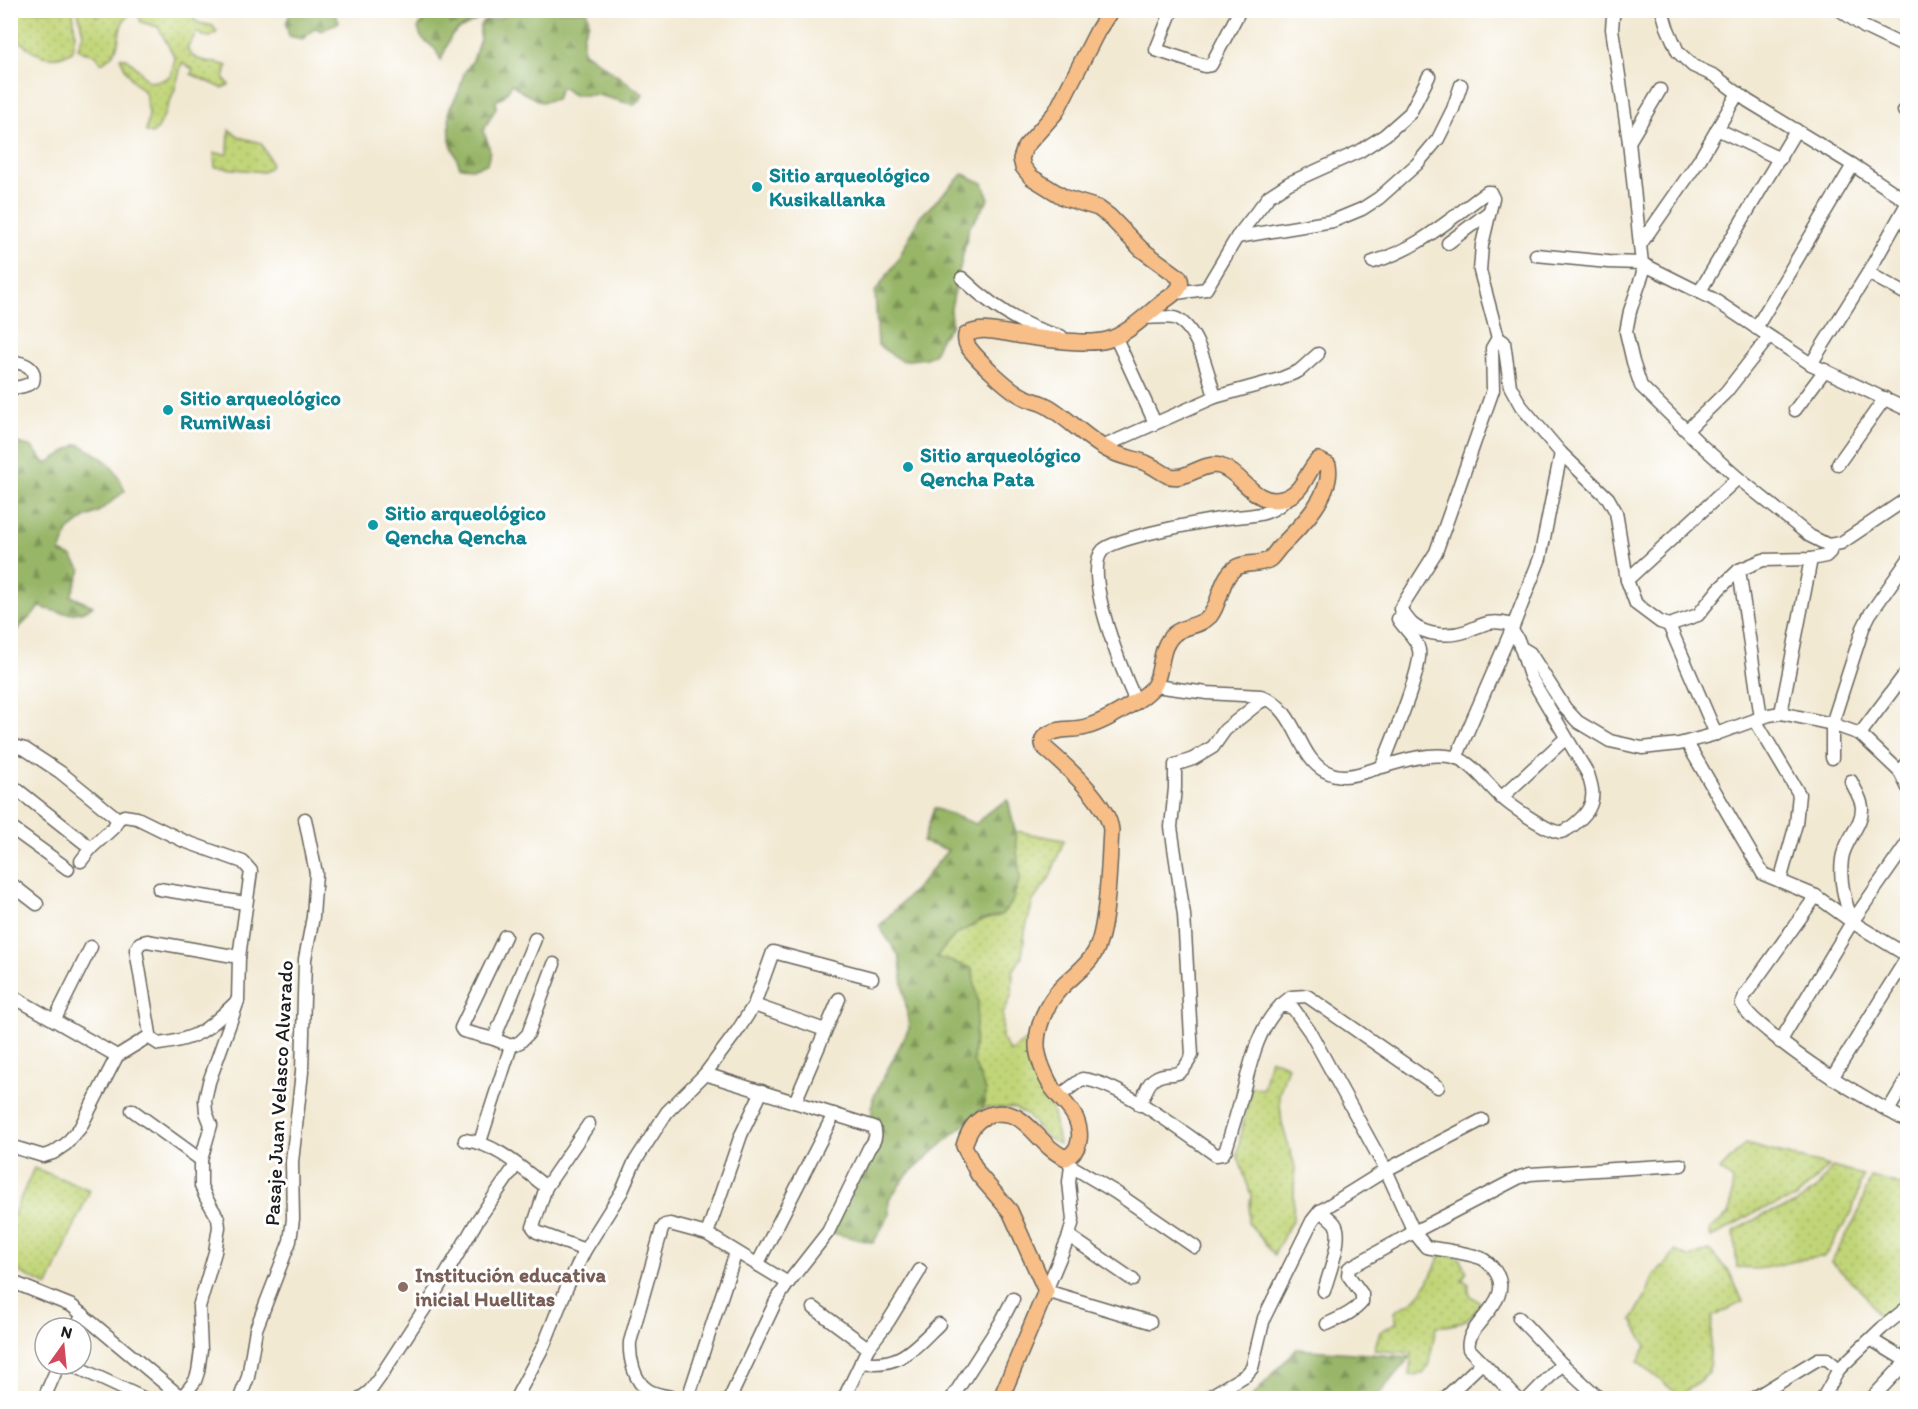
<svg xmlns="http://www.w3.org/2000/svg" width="1918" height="1409" viewBox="0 0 1918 1409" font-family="Itim,sans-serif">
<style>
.grass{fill:url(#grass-dots);stroke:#6e784a;stroke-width:1.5}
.forest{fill:url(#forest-firs);stroke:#5a6942;stroke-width:1.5}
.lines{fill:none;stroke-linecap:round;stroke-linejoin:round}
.minor-casing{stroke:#67645c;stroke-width:15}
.major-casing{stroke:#67645c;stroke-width:18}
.minor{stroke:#fff;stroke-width:12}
.major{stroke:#f7be87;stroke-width:15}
.culture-dot{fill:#0f9aa8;stroke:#fff;stroke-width:2}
.education-dot{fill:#8d6e63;stroke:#fff;stroke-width:2}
.labels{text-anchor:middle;stroke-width:6;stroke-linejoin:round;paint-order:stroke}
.culture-label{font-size:21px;font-weight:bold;fill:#0d838f;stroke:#fff;text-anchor:start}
.street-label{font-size:21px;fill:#1c1c1c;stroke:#fff}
.education-label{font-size:21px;font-weight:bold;fill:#785e54;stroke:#fff;text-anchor:start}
</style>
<defs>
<pattern id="grass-dots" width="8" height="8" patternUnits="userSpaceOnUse" patternTransform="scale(1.5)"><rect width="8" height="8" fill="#c1d578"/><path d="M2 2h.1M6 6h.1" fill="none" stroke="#a5b667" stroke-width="1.8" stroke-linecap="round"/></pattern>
<pattern id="forest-firs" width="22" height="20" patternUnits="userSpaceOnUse" patternTransform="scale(1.5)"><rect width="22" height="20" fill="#98b668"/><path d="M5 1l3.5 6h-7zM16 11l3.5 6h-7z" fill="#7b9355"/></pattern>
</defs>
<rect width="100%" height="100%" fill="#fff"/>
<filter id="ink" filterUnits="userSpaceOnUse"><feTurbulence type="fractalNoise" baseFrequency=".0167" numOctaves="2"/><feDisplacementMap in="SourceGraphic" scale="12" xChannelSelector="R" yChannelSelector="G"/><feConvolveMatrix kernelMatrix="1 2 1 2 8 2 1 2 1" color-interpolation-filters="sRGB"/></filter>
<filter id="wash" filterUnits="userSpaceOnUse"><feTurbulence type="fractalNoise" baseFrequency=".008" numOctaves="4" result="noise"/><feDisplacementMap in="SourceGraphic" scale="24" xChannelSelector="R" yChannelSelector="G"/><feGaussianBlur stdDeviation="1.35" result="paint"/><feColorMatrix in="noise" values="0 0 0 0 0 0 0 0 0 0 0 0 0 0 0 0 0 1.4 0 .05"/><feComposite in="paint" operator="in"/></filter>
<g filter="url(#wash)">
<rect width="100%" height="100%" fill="#f2e9d3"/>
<g class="grass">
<path d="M10,11H73L75,33L72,51C47,67 28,50 11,32Z"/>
<path d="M78,11H92L97,17L108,11H195L196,12L194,20L199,23L213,26L217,32L211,37L203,36L197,32L187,48C193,64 213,60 227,66L224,78L229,85L222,88L191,74L193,69L182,63L174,92L158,129L152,134L146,132L149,113L145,92C134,84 125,71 120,57C131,58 141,74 149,82L163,80L171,75L175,58L158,27L141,22L138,14H130C111,29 129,48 101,63L96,55L83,52L78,48L83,34Z"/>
<polygon points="229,130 242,138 261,143 271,162 270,167 263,172 215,167 214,153 228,154"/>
<polygon points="1015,831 1064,840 1050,877 1033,901 1025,931 1022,957 1013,971 1012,994 1003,1014 1002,1039 1010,1052 1035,1034 1033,1061 1050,1098 1059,1144 1047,1138 1026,1115 1015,1108 983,1108 986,1091 972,1060 978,1002 936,957 955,935 980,921 1001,915 1020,879"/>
<polygon points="1270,1058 1288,1066 1279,1094 1282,1124 1295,1167 1293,1218 1274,1255 1248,1222 1251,1195 1237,1154 1251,1087 1263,1089"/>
<polygon points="1745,1144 1829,1166 1797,1197 1755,1212 1711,1238 1709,1230 1730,1213 1733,1180 1720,1170"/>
<path d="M1832,1167L1863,1175L1852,1212L1824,1257C1814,1258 1804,1258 1795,1261C1774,1266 1758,1272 1737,1267L1734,1231L1765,1214L1794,1205L1818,1187Z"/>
<polygon points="34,1168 90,1190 48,1286 11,1268 11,1220"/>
<polygon points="1871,1177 1907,1187 1907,1304 1881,1322 1865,1294 1831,1262 1856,1218"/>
<polygon points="1709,1250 1730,1273 1743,1302 1712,1317 1709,1373 1680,1396 1638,1362 1646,1346 1632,1320 1646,1295 1654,1275 1666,1264 1675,1251 1690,1258"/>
<path d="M1445,1253L1460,1258L1467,1272L1462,1279L1469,1284C1467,1295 1473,1298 1481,1303C1468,1324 1459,1324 1436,1327L1428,1367L1423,1374L1409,1375L1412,1353L1374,1350L1380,1332L1397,1322L1394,1312C1400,1307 1406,1306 1411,1302C1426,1290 1433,1272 1440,1256Z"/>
</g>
<g class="forest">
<polygon points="291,10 333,11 339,22 322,31 315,28 303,39 289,36 286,24"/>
<path d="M516,10L587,11L589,22L583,35V51L643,94L640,101L634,105L598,95H574L561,87L556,99L541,102L522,92L512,84L504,96L496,101V108L483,131C489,144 492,150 487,164L474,168L460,167L450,141L449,110L459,91L464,73L473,60L480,39V26L484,21L500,18Z"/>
<polygon points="429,11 455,11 459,13 470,14 479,11 509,11 500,15 483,17 458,30 451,36 441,60 435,49 421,37 418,28"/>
<polygon points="963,174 983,183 989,199 969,228 950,312 952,325 941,338 934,354 926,358 901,361 878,345 875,292 897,261 919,218"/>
<path d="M11,441L32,447L46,464L78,444C102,456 115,464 125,491L98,512L85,518L68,531L60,552L72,557L81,570L71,596L93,606C76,619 58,612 40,607L11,636Z"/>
<polygon points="1008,800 1015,831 1020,879 1011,904 1001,915 980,921 955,935 936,957 972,968 978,1002 973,1060 986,1091 983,1108 907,1175 889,1199 889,1216 873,1243 828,1232 869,1148 873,1098 909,1028 899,956 879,926 920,884 948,850 923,842 934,808 976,824 988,812"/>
<polygon points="1296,1349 1410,1357 1376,1398 1251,1398"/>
</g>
</g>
<g filter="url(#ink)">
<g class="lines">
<defs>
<g id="minor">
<polyline points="1172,10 1156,50 1205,66 1211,65 1240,10"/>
<polyline points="1662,10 1667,27 1678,52 1693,66 1715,76 1748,101 1853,165 1908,202"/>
<polyline points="1840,10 1864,27 1908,48"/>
<polyline points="1904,111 1908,114"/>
<polyline points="1717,129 1780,159"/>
<polyline points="1629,142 1660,90"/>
<polyline points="1237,237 1333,221 1362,209 1379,198 1417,164 1438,139 1453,109 1461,85"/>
<polyline points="1448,243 1489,212"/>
<polyline points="1640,245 1700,159 1738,93"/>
<polyline points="1536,255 1608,262 1641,263 1713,299 1811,364 1908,410"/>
<path d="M1373,262C1420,248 1448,220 1487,192H1490L1493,198L1482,245L1480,271L1498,338"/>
<polyline points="1868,273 1908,295"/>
<path d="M962,278C989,304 1023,328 1061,336"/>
<polyline points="1700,291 1796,130"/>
<polyline points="1176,293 1206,289 1237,237 1269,196 1289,183 1360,151 1385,135 1410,113 1429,76"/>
<path d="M1145,318C1154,318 1165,316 1174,318C1198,325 1208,374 1215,397"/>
<polyline points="1756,328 1853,165"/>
<polyline points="1115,336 1155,423"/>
<path d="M10,361C23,363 37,366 33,382C26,386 19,388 10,388"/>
<polyline points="1811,364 1868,273 1908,202"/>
<polyline points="1795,410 1825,370"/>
<polyline points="1687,430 1726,392 1769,337"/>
<polyline points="1102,447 1215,397 1280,379 1299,371 1318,354"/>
<polyline points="1838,464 1885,398"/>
<polyline points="1828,545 1841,543 1908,498"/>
<polyline points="1739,570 1761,718"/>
<polyline points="1627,580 1738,478"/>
<polyline points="1669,625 1716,734"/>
<polyline points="1520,647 1530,653 1565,708 1578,722 1610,741 1642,748 1679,744 1716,734 1769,715 1781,713 1832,724 1860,734 1900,772 1908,788"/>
<path d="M1155,686L1207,693L1261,696C1298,709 1297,757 1325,771C1345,782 1362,772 1382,767C1404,760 1431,752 1454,757C1472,762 1486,783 1499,795C1508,804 1549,833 1561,832C1570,830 1585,816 1589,808C1595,796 1592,787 1588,774L1530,676L1519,642L1508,624C1491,619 1482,625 1467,631C1450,637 1426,636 1412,624C1408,620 1404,614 1400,609L1436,552L1493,390L1492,348L1498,338L1504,342L1510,386L1521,406L1561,453L1608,498L1616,512L1627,580L1636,604L1660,622L1669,625L1698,615L1719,589L1739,570L1763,560L1811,559L1826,556L1830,552L1831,548L1828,545L1810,536L1738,478L1701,445L1641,386L1633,362L1626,332L1630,311L1643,273L1629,142L1612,29L1613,16L1616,10"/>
<path d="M1136,702C1124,675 1081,572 1103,550C1117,537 1205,521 1227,518C1252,515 1272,517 1289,496"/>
<polyline points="1781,713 1811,559"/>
<polyline points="1755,720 1799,794 1796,824 1780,881"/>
<polyline points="1860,734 1908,670"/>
<polyline points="1687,743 1763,874 1816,896 1852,922 1908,956"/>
<polyline points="10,745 25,749 60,772 118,819 124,816 137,818 184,841 243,862 251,871 239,957 238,1001 209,1082 205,1100 206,1112 211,1125 201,1160 201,1186 206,1198 218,1218 219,1227 215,1252 199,1307 201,1350 198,1372 195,1381 183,1396"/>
<polyline points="1456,758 1512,629 1540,558 1561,453"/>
<polyline points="1832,758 1832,724 1863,628 1870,614 1908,560"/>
<path d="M1382,766C1390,745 1423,668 1419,650C1417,638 1404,629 1398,619"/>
<polyline points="1900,772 1908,762"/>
<path d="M1851,781C1854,788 1861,798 1862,807C1863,825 1844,841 1842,859C1839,881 1845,901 1852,922"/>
<polyline points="10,784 91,848"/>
<polyline points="1501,798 1566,738"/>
<polyline points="10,827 68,869"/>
<polyline points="81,861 91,848 114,827 118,819"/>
<polyline points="10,883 37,904"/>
<polyline points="159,889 245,903"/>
<path d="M1816,896L1745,995L1742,1004C1748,1016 1758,1022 1768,1031C1810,1067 1859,1094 1908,1122"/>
<polyline points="10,995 117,1056"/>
<polyline points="754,1005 825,1030"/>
<polyline points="1281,1005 1291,997 1307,996 1438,1087"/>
<polyline points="55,1019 91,947"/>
<path d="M148,1037L159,1044C199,1039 208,1029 236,1002"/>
<polyline points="494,1039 535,939"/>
<polyline points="1780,1042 1852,922 1908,842"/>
<polyline points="511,1046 520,1042 528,1034 554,964"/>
<path d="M705,1074L874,1127C877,1136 875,1141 869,1148L828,1232L788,1283"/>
<polyline points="1832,1078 1908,956"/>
<path d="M1058,1097L1082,1079C1119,1082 1184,1133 1216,1155L1223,1154L1226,1149C1231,1133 1236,1116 1241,1099C1250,1067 1256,1030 1281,1005L1293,1008L1310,1032L1386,1170L1414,1232L1426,1247C1443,1250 1464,1252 1481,1258C1487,1261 1491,1265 1495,1271C1517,1302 1463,1324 1469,1349L1517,1398"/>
<polyline points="795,1102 839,999"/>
<path d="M1140,1105C1144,1097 1147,1084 1154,1079C1171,1067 1177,1086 1192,1055L1184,915L1171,827L1175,788V765L1193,759L1213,747L1225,730L1260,702L1267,699"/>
<polyline points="132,1110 201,1160"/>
<polyline points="1888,1111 1908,1077"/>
<path d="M465,1140C497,1144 521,1168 546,1187L533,1227L537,1232L585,1250"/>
<polyline points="480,1142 511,1046 494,1039 463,1031 461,1028 505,936"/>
<polyline points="10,1146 43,1156 53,1153 66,1144 80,1128 117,1056 148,1037 150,1034 136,950 140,943 147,941 239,957"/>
<polyline points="1068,1161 1071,1166 1115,1192 1195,1247"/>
<polyline points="1071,1166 1069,1182 1073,1220 1069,1236 1046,1291 1150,1322"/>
<polyline points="546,1187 589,1124"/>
<polyline points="707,1234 741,1135 762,1091"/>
<polyline points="1069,1236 1133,1280"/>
<polyline points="757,1265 834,1114"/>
<polyline points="10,1281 72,1306 176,1393 186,1398"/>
<path d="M1324,1291C1328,1276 1344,1237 1335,1224C1332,1219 1325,1215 1320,1211L1386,1170L1482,1120"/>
<polyline points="814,1308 868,1348"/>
<polyline points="1519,1318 1562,1364 1599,1398"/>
<path d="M1327,1324C1340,1318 1353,1313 1362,1302V1294L1348,1275L1349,1268L1414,1232L1520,1177L1530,1174L1681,1165"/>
<polyline points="76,1328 83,1314"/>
<polyline points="1872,1340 1908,1362"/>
<path d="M861,1362C900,1368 913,1349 939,1324"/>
<polyline points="70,1364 143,1398"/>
<polyline points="44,1398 59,1364"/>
<polyline points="240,1398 248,1377 256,1329 290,1241 293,1219 292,1162 302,1072 305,959 313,917 316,873 305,819"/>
<polyline points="361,1398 370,1391 380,1377 438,1288 477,1221 516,1165"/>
<polyline points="516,1398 544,1345 567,1287 585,1250 622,1191 634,1163 667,1112 705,1074 738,1030 754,1005 773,952 872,978"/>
<path d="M676,1398C667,1396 656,1395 648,1390C634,1382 629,1357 630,1342L662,1229L665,1225L670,1224L707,1234L788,1283L776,1301L730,1398"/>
<polyline points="688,1398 736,1252"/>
<polyline points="844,1398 868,1348 888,1322 920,1270"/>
<polyline points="952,1398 1001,1322 1013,1299"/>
<polyline points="1207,1398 1246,1375 1252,1368 1264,1318 1312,1221 1320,1211"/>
<polyline points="1445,1398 1482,1363"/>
<polyline points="1529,1398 1562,1364"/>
<polyline points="1754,1398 1818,1359 1827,1359 1839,1369"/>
<polyline points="1823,1398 1839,1369 1882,1328 1908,1307"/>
<polyline points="1872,1398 1908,1360"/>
</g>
<path id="major" d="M1001,1398L1046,1291L1010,1211L978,1174L964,1146C968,1132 975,1119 989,1115C1026,1104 1036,1146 1066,1158C1081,1150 1082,1134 1076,1119C1070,1106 1058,1097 1051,1086C1045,1076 1038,1059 1037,1047C1036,1027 1047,1003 1060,989C1071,977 1087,967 1095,952C1108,929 1109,860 1111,830C1108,803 1065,765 1044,747C1042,742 1042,738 1047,735C1058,727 1073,731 1086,727C1103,722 1120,712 1135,702C1141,698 1152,691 1155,684C1163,668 1159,647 1174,634C1185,625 1199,627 1210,616C1221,602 1220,579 1235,568C1246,561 1260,566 1270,559C1273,556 1276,552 1279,548C1298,529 1334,495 1328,465L1318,460C1305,474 1303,494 1282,499C1254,506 1243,473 1220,466C1202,461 1185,483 1167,475C1159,471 1152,465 1143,462C1131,458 1119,456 1108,450C1087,439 1070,420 1049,407C1041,402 1032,401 1024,397C1010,391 978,360 969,348C966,344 965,340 966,335C983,325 1005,334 1024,336C1044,339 1089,345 1107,340C1127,335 1148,313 1164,301C1172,295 1185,288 1179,277L1141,249L1109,216L1098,208L1065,198L1031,177L1023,167L1021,159L1025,147L1056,112L1098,30L1111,10"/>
</defs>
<use href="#minor" class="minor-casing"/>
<use href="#major" class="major-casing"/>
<use href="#minor" class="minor"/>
<use href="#major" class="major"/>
</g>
</g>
<g class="culture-dot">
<circle cx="757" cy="187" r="6"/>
<circle cx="168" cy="410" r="6"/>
<circle cx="908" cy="467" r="6"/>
<circle cx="373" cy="525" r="6"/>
</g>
<circle class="education-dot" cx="403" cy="1287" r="6"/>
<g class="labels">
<g class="culture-label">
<text x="769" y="182">Sitio arqueológico<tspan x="769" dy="24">Kusikallanka</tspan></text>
<text x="180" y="405">Sitio arqueológico<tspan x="180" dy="24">RumiWasi</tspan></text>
<text x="920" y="462">Sitio arqueológico<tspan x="920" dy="24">Qencha Pata</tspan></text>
<text x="385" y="520">Sitio arqueológico<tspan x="385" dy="24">Qencha Qencha</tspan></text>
</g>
<g class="street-label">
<text transform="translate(279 1093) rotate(-87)" y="7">Pasaje Juan Velasco Alvarado</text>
</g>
<g class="education-label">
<text x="415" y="1282">Institución educativa<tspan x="415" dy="24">inicial Huellitas</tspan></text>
</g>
</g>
<rect width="1918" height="1409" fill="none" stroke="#fff" stroke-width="36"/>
<g transform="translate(63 1346) rotate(15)"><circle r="28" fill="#ffffff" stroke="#a4a4a4" stroke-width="1.5"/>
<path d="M0-4.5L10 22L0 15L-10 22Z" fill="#d1495b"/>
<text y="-9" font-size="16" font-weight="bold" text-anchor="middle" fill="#1c1c1c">N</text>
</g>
</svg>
